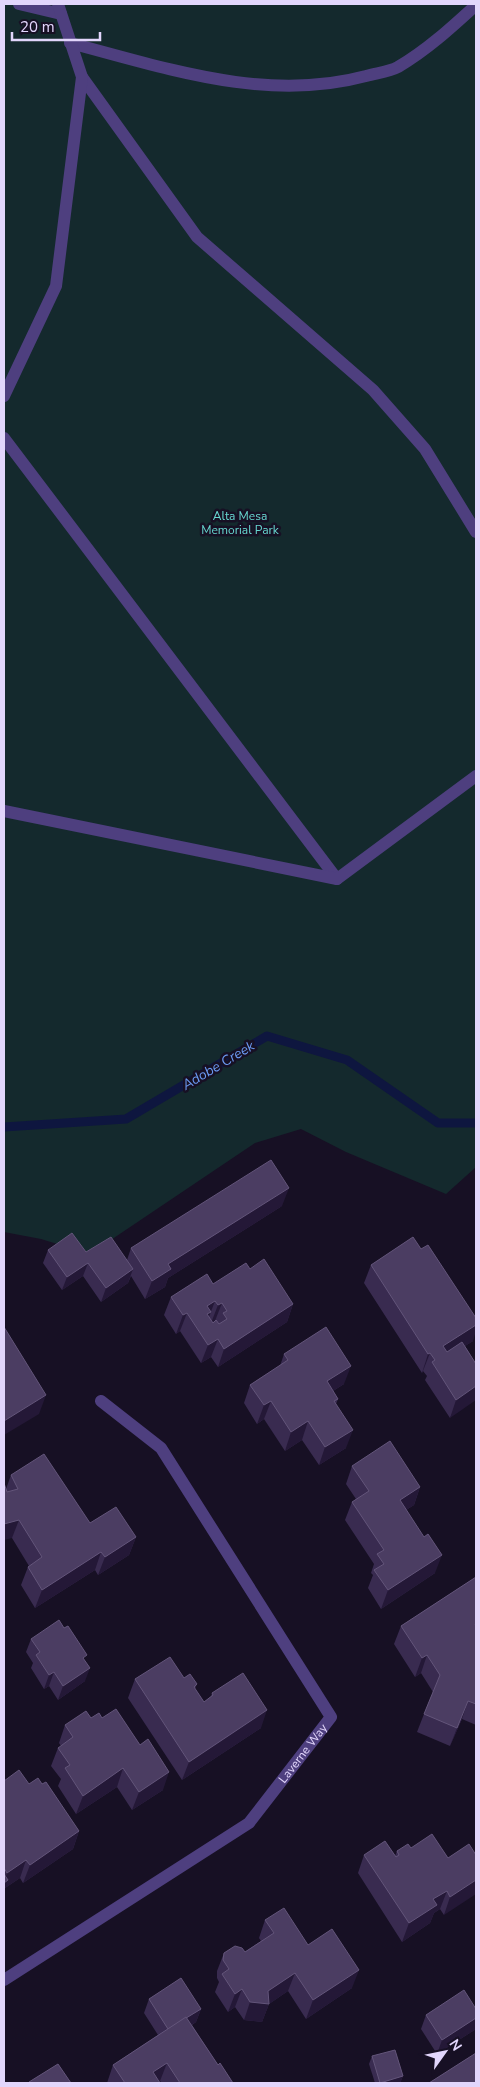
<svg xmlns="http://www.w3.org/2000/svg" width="480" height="2087" viewBox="0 0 480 2087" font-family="'Nunito Sans',sans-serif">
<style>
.green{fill:#14292d}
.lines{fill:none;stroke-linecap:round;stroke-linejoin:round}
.stream{stroke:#0e163f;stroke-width:9}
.lane{stroke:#4e3f7f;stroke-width:12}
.street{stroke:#4e3f7f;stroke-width:12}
.wall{fill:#392b50}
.shaded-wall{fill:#241837}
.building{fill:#4b3d62;stroke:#63557a;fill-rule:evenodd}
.labels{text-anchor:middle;stroke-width:5;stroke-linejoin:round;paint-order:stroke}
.park-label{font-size:12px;fill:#67d7d0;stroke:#171024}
.street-label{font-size:12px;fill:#e2d6fc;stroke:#171024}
.water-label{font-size:14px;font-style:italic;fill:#6c9bf4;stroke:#171024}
</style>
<rect width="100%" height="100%" fill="#171024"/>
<polygon class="green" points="4,4 476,4 476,1167 446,1194 346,1152 301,1129 255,1143 90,1254 41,1239 4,1232"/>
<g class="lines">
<polyline class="stream" points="4,1127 126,1119 267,1036 347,1060 438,1123 476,1123"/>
<g class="lane">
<polyline points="19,4 61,14"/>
<path d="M70,43C166,68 266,103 366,76C376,73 389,72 398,67C427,50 452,27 476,5"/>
<polyline points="82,77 197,237 373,390 425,449 476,532"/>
<polyline points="4,396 56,286 82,77 58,4"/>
<polyline points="4,438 337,879"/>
<polyline points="4,811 337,879 476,776"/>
</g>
<path class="street" id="s1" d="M4,1980L249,1823L331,1717L161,1448L101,1401"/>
</g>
<g class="wall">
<polygon points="282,1206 168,1278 165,1287 145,1299 131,1276 128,1283 101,1302 83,1276 62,1290 43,1263 48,1250 86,1252 127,1260 131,1248"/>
<polygon points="371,1265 473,1341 465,1346 476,1364 450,1418 425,1380 427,1376 423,1371 422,1373 364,1283"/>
<polygon points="250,1269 293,1304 287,1322 218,1367 211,1357 201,1363 180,1331 176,1334 164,1315 171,1297 213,1284"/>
<polygon points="284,1354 344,1384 333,1391 338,1399 336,1404 346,1448 319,1465 302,1440 285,1451 264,1419 257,1424 244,1403 250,1385 280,1366"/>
<polygon points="352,1466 420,1487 414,1505 406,1510 435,1573 381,1609 368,1588 373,1575 371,1573 374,1564 345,1520 352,1502 356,1499 346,1484"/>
<polygon points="11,1475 90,1523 136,1537 129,1555 98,1575 95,1570 35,1608 21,1585 28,1567 29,1566 12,1538 6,1489"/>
<polygon points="476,1577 476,1725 462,1719 450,1746 417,1732 424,1714 433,1692 421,1673 415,1677 394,1644 401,1626"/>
<polygon points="31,1639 85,1660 85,1681 58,1700 49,1686 44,1689 31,1668 33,1663 26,1652"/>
<polygon points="184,1678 197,1684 195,1689 204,1702 211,1697 212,1693 261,1728 182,1780 128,1698 135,1679"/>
<polygon points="91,1718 102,1718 163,1790 132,1810 117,1787 76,1814 58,1786 61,1779 51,1766 58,1748 61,1746 59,1743 65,1725"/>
<polygon points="4,1781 29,1784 79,1831 73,1849 23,1883 20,1878 5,1888 4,1891"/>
<polygon points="411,1848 448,1858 476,1855 444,1915 440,1909 434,1913 430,1923 402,1942 358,1873 364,1855 395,1856 397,1851"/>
<polygon points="265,1920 308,1945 352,1988 306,2019 288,1991 269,2004 262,2022 244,2020 235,2007 228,2012 215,1992 219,1982 217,1978 217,1971 224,1953 245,1952 261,1941 259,1938"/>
<polygon points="149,1999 201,2009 196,2022 192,2025 218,2065 233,2083 162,2083 160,2081 159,2082 160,2083 107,2083 113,2065 158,2035 144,2013"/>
<polygon points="476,2009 476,2029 437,2054 421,2029 426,2015"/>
<polygon points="372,2056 403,2076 400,2083 375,2083 369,2064"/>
</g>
<g class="shaded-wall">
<polygon points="289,1188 282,1206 168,1278 165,1287 145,1299 152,1281 168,1264"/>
<polygon points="88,1263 83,1276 62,1290 67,1277"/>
<polygon points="133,1269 128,1283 101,1302 106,1288"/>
<polygon points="215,1301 204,1330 207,1306"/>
<polygon points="222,1303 215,1321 211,1323 218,1305"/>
<polygon points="293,1304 287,1322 218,1367 224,1349"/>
<polygon points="187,1313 180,1331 176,1334 183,1315"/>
<polygon points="476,1325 476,1331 473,1341 437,1364 443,1346"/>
<polygon points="218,1339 211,1357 201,1363 208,1345"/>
<polygon points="430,1353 423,1371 422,1373 428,1354"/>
<polygon points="351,1366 344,1384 320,1399 327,1381"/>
<polygon points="476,1386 476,1400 450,1418 456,1400"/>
<polygon points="46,1395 39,1414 4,1435 4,1421"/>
<polygon points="271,1401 264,1419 257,1424 264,1405"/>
<polygon points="308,1421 302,1440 285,1451 291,1432"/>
<polygon points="353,1430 346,1448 319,1465 325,1447"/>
<polygon points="420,1487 414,1505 393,1518 400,1500"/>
<polygon points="19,1520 12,1538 4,1540 4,1524"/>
<polygon points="136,1537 129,1555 98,1575 105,1557"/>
<polygon points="101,1552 95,1570 35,1608 42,1590"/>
<polygon points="442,1555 435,1573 381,1609 388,1590"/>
<polygon points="427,1655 421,1673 415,1677 422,1658"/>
<polygon points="90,1668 85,1681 58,1700 63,1686"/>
<polygon points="54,1672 49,1686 44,1689 49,1675"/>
<polygon points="468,1701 462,1719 450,1746 457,1728"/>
<polygon points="267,1710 261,1728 182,1780 189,1762"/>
<polygon points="123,1768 117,1787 76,1814 83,1796"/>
<polygon points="169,1772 163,1790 132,1810 139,1792"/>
<polygon points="79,1831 73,1849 23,1883 30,1865"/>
<polygon points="26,1860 20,1878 5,1888 4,1891 4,1882 7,1873"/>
<polygon points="476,1880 476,1894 444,1915 450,1897"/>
<polygon points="447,1891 440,1909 434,1913 430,1923 402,1942 409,1923 433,1899"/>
<polygon points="359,1970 352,1988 306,2019 313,2000"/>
<polygon points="295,1973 288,1991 269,2004 262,2022 244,2020 250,2002"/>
<polygon points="242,1989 235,2007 228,2012 235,1994"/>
<polygon points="201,2009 196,2022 163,2043 168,2030"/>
<polygon points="476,2018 476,2029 437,2054 442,2040"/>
<polygon points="167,2063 160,2081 157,2083 153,2072"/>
<polygon points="403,2076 400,2083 380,2083"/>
</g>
<g class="building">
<polygon points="271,1160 289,1188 168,1264 171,1269 152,1281 131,1248"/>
<polygon points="72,1233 86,1252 111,1237 133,1269 106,1288 88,1263 67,1277 48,1250"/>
<polygon points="413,1237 421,1249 428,1245 476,1318 476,1325 443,1346 447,1352 462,1342 476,1364 476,1386 456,1400 432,1362 435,1360 430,1353 428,1354 371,1265"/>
<path d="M264,1259L293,1304L224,1349L218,1339L208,1345L187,1313L183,1315L171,1297L207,1274L213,1284L246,1263L250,1269ZM215,1301L218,1305L222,1303L227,1311L223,1313L227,1319L219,1324L216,1320L213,1323L207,1314L211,1312L207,1306Z"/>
<polygon points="4,1327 46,1395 4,1421"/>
<polygon points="326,1327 351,1366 327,1381 338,1399 334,1401 353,1430 325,1447 308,1421 291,1432 271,1401 264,1405 250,1385 288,1360 284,1354"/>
<polygon points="390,1441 420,1487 400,1500 424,1537 428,1534 442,1555 388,1590 374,1570 384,1564 377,1554 384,1550 352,1502 369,1491 352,1466"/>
<polygon points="44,1454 90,1523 116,1507 136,1537 105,1557 101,1552 42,1590 28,1567 42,1557 19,1520 4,1524 4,1483 7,1492 18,1489 11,1475"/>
<polygon points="476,1577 476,1623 475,1624 476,1626 476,1704 468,1701 457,1728 424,1714 440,1675 427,1655 422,1658 401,1626"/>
<polygon points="59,1620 64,1628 68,1626 87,1655 83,1658 90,1668 63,1686 54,1672 49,1675 36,1655 40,1652 31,1639"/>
<polygon points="170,1657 184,1678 190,1674 197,1684 194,1687 204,1702 213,1695 212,1693 243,1673 267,1710 189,1762 135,1679"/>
<polygon points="116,1709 140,1745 148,1739 169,1772 139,1792 123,1768 83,1796 65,1768 70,1765 58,1748 73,1737 65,1725 86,1711 91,1718 99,1713 102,1718"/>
<polygon points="19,1770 29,1784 38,1778 42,1784 46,1782 79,1831 30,1865 26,1860 7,1873 4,1868 4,1781"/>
<polygon points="432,1834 448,1858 469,1844 476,1855 476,1880 450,1897 447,1891 433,1899 437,1905 409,1923 364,1855 385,1841 396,1857 399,1855 397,1851 408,1844 411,1848"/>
<polygon points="4,1874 8,1880 4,1883"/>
<polygon points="284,1908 308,1945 332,1929 359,1970 313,2000 295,1973 268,1991 269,2004 250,2002 242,1989 235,1994 222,1974 229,1969 223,1960 224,1953 235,1946 242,1948 245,1952 274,1933 265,1920"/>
<polygon points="181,1978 201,2009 168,2029 149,1999"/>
<polygon points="464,1990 476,2009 476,2018 442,2040 426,2015"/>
<polygon points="186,2017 218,2065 220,2063 233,2083 180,2083 167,2063 153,2072 160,2083 125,2083 113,2065"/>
<polygon points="395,2050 403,2076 380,2083 372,2056"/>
<polygon points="476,2053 476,2083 429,2083"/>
<polygon points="58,2064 71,2083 30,2083 29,2082"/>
</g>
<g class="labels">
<g class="park-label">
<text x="240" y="520">Alta Mesa<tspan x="240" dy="14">Memorial Park</tspan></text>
</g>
<g class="street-label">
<text dy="4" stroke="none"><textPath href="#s1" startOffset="379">Laverne Way</textPath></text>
</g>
<g class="water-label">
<text transform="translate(218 1065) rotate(-31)" y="5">Adobe Creek</text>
</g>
</g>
<rect width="480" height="2087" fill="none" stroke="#e2d6fc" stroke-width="10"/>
<g transform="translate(445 2052) rotate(57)" stroke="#171024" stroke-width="4" paint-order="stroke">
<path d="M0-4L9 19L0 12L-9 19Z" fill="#e2d6fc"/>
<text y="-8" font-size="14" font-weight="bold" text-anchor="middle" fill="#e2d6fc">N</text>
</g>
<path d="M12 32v8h88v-8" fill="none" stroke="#e2d6fc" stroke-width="2.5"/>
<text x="20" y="32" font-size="15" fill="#e2d6fc" stroke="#171024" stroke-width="4" paint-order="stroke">20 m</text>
</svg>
